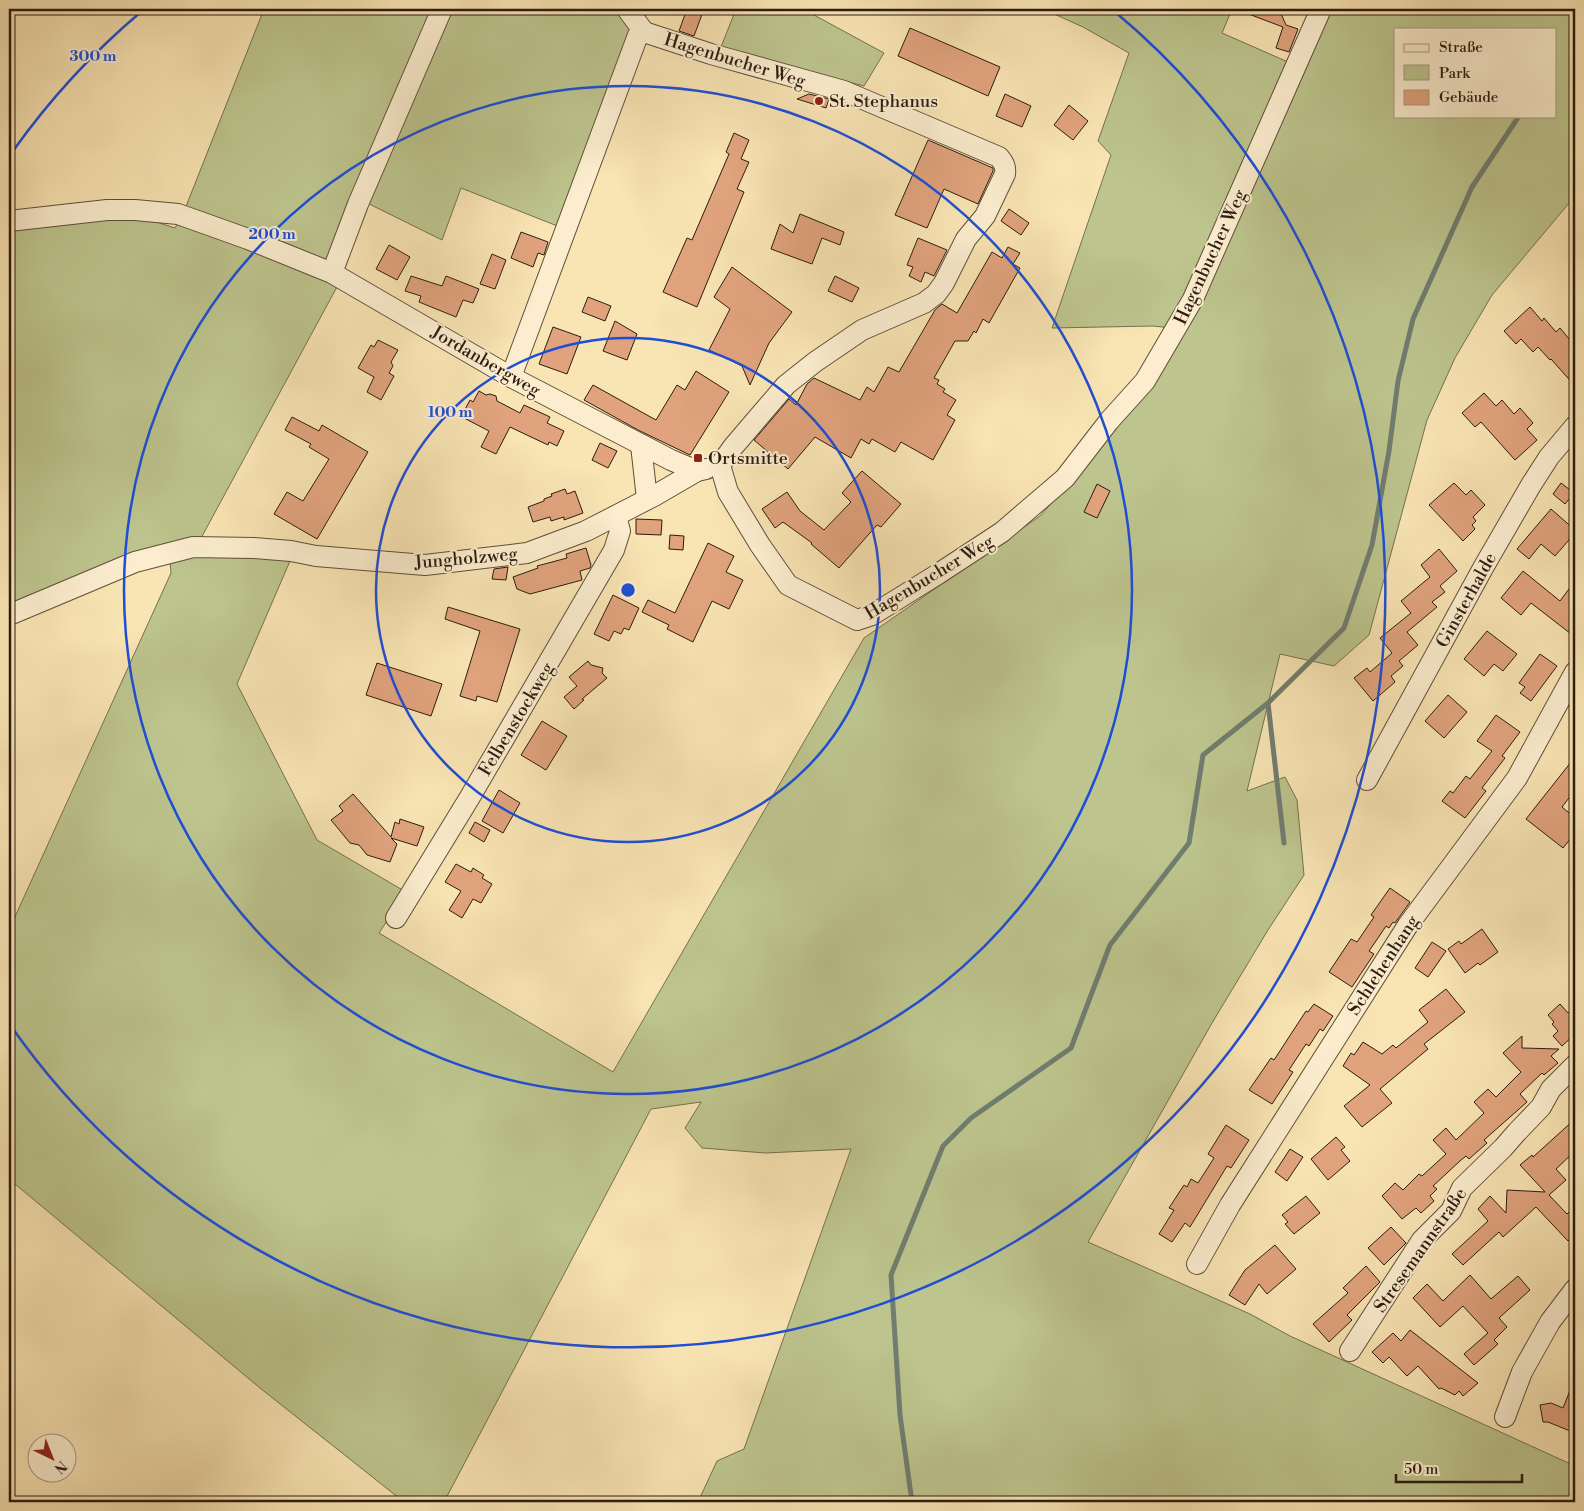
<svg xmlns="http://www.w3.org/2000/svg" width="1584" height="1511" viewBox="0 0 1584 1511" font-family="'Libre Bodoni',serif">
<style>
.green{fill:#bdc48d;stroke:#74704f;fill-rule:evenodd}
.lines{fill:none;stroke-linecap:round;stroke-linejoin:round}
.stream{stroke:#707d70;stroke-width:5}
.building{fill:#e0a37d;stroke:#2c1c11}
.minor-casing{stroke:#5f4e3a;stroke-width:22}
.minor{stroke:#fbedce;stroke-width:20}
.ring{fill:none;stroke:#1d4ed8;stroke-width:2.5}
.poi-dot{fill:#8f2418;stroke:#fbedce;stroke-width:2}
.labels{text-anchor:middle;stroke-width:4;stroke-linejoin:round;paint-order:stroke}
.street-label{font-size:18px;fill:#2c1c11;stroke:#fbedce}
.poi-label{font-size:18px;fill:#2c1c11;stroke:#fbedce;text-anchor:start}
.centre{fill:#1d4ed8;stroke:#fbedce;stroke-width:2.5}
.ring-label{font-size:15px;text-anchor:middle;font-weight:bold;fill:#1d4ed8;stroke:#fbedce;stroke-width:4;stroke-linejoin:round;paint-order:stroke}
</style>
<rect width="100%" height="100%" fill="#f9e4b3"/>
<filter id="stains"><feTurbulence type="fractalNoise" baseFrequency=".004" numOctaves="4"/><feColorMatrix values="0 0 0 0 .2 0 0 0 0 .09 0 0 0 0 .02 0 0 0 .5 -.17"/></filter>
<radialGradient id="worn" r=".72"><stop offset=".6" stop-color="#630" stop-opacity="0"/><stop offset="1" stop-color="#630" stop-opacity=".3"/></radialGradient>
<g class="green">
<path d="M264,9H648L565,229L461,188L442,240L357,198L338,285L193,553L293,554L237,684L317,840L406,892L379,933L613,1072L864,638L1040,516L1091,459L1182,329L1153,326L1052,328L1111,155L1098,141L1129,53L1083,27L1043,9H1232L1222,33L1288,62L1313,9H1572L1575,18V196L1492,295L1455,358L1427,420L1369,635L1334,666L1280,654L1247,791L1285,777L1297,800L1304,875L1268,930L1212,1023L1088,1242L1250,1314L1290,1336L1575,1466V1502H698L717,1461L744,1449L851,1149L765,1153L702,1148L685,1128L701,1102L651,1109L444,1502H404L260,1388L9,1179V930L171,573L169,549L9,608V226L70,218L150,220L175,228L183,214ZM1395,29H1555V116H1395Z"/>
<polygon points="736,9 803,9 884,53 864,86 777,64 721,47"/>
</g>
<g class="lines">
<g class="stream">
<polyline points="1284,843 1268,703 1344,628 1372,545 1389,451 1398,381 1413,319 1472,187 1519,116"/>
<polyline points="912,1502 900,1415 891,1275 943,1146 971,1118 1071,1048 1110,945 1189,843 1203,755 1268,703"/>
</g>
</g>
<g class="building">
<polygon points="687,9 704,9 694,36 679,31"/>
<polygon points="1238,9 1279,9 1286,25 1298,29 1289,52 1276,48 1283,27 1238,10"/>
<polygon points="910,28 1000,67 988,96 898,56"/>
<polygon points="809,94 829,99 826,108 797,99"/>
<polygon points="1005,94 1031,106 1022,127 996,116"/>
<polygon points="1069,105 1088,121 1073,140 1054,125"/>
<polygon points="734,133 749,140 741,159 749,162 737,189 744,192 697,307 663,292 687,238 692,240 729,154 726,152"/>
<polygon points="928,140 993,168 993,171 978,204 944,189 927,228 895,215"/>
<polygon points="1009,209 1029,223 1021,235 1001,221"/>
<polygon points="800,214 844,232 840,245 822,238 812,264 771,249 780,224 793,233"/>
<polygon points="521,232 548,242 544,255 538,253 533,267 511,258"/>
<polygon points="918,238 947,250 934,276 925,272 921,282 909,276 913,267 907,265"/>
<polygon points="389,245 410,257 397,280 376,269"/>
<polygon points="1008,247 1020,253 1013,264 1020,268 989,323 983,319 976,333 974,331 968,341 955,341 934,378 939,380 937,384 945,389 943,392 956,400 947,415 955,420 933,460 901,442 895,452 872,439 869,444 861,439 851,458 815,437 788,469 754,440 789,399 796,405 807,384 814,378 860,400 867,387 874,392 888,367 899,372 935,310 942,304 957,313 992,252 1002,258"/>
<polygon points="492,254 506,260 495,289 480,284"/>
<polygon points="732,267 792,312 769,343 750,385 742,366 709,350 730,309 714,297"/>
<polygon points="411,276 442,286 446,276 479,289 473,303 463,300 456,317 419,302 421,296 405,291"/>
<polygon points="835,276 859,288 852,302 828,291"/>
<polygon points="588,297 611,306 605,321 582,312"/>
<polygon points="1530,307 1542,321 1544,318 1556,332 1560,328 1575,346 1575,386 1551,359 1550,360 1538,347 1533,352 1521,339 1516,344 1504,331"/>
<polygon points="615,321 637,334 627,360 603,351"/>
<polygon points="553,327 581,337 567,374 539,364"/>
<polygon points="378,340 398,350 391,362 393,366 389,373 394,376 381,400 367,392 374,377 358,368 371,345 374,347"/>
<polygon points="696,371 729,392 690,455 638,430 584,400 593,385 656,420 677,385 685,390"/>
<polygon points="479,391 486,395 490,394 496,396 497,401 520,413 524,405 550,417 547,423 564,431 557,446 549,442 548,445 510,427 496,454 481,447 489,431 464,418 466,415 463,413 470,400 473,402"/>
<polygon points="1484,393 1496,406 1502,400 1514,414 1520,408 1533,423 1527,429 1537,440 1515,460 1481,422 1475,427 1462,413"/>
<polygon points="292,417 319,431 322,425 368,452 317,539 274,514 287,492 303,501 329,459 309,447 311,444 285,430"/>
<polygon points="600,443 617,451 608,468 592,460"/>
<polygon points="862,471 901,504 881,527 877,525 839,568 811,544 812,543 783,522 775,528 762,509 787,492 800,511 824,530 851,502 842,493"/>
<polygon points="1454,483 1466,495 1471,490 1485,505 1473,517 1476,521 1472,525 1475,529 1463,541 1429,505"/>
<polygon points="1561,483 1574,493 1565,504 1553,494"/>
<polygon points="1097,484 1110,491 1097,518 1084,512"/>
<polygon points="565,489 567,494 575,491 583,513 564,520 564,517 551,521 550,517 533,522 528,507 544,501 544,499 552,496 551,494"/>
<polygon points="1551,509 1575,530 1575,533 1555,556 1541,544 1529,559 1517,549"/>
<polygon points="636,519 662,520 661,535 636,534"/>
<polygon points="670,535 684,536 683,550 669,549"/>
<polygon points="708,543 734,556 726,572 743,580 729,609 712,601 693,642 667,629 669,625 642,612 648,600 675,613"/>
<polygon points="586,548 591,565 590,568 580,571 582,580 530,594 517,589 513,577 538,568 537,566 567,558 566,554"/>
<polygon points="1439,549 1457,571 1440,586 1445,592 1432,602 1437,607 1407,632 1418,645 1399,661 1403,666 1391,676 1395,682 1373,701 1354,678 1367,668 1370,672 1392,653 1380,638 1411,613 1401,601 1430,577 1421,565"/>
<polygon points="508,567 506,580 492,579 494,569"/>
<polygon points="1523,571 1560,601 1575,581 1575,637 1531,603 1521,615 1501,598"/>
<polygon points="613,595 639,608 629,630 624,628 621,634 614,631 609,641 594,634"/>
<polygon points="448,607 520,629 497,702 477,696 476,701 460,696 480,631 445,619"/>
<polygon points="1487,631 1517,654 1503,671 1494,664 1484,676 1464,659"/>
<polygon points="1540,654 1557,666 1531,701 1520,693 1525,687 1519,683"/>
<polygon points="588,661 591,665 603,668 602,673 607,678 582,699 584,700 574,709 564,697 577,686 569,677"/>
<polygon points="377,663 442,684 431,716 366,695"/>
<polygon points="1448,695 1467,712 1444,738 1425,721"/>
<polygon points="1496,715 1520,732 1502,756 1505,758 1482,788 1486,791 1465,818 1442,801 1450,791 1453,793 1466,776 1470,779 1492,751 1477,741"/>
<polygon points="542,721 567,736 546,770 521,755"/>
<polygon points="1575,757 1575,790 1562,807 1575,818 1575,833 1563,848 1526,819"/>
<polygon points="499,790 520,803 503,833 482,821"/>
<polygon points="353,794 391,837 395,822 399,824 400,819 424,827 417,846 391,838 397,844 390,862 367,855 359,845 350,843 331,820 343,811 339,806"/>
<polygon points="475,822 490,830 484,842 469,833"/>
<polygon points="456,864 471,872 473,868 484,875 482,878 492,884 481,903 473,899 462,918 449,910 461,891 445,882"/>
<polygon points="1390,888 1410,902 1395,923 1393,922 1389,928 1386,926 1378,938 1369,951 1374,954 1352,987 1329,972 1351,939 1357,942 1374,917 1371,915"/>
<polygon points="1482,929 1498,952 1480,965 1478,963 1465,973 1448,949 1459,941 1461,944"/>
<polygon points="1432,942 1446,951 1428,977 1415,968"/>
<polygon points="1446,989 1465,1012 1424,1044 1428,1049 1380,1089 1392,1103 1362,1127 1344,1106 1370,1085 1343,1066 1351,1053 1354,1055 1363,1042 1382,1054 1393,1045 1396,1048 1428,1022 1419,1010"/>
<polygon points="1314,1004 1333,1016 1323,1031 1320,1029 1309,1046 1306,1044 1289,1070 1293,1072 1272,1104 1249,1090 1271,1058 1274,1060 1306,1011 1308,1012"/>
<polygon points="1560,1004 1568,1013 1575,1007 1575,1034 1562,1046 1553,1036 1558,1031 1552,1024 1554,1022 1548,1015"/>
<polygon points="1522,1036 1522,1048 1559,1049 1551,1056 1558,1063 1544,1075 1542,1073 1520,1094 1527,1102 1484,1140 1487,1143 1469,1159 1466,1156 1461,1160 1433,1186 1437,1189 1430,1196 1434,1201 1421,1213 1416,1208 1402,1219 1382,1196 1395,1183 1403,1190 1419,1174 1422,1176 1446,1154 1433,1140 1446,1128 1456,1140 1484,1113 1474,1102 1488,1089 1496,1097 1521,1072 1503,1053"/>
<polygon points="1575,1119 1575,1151 1556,1169 1566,1180 1549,1195 1567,1214 1575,1206 1575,1234 1568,1241 1536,1207 1503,1237 1499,1232 1463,1265 1452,1254 1488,1221 1478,1209 1490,1196 1506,1213 1507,1190 1545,1192 1520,1165 1532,1155 1533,1157"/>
<polygon points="1226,1125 1249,1140 1231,1168 1227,1166 1190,1227 1185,1223 1172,1242 1159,1234 1174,1210 1169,1208 1184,1185 1187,1187 1191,1179 1198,1183 1214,1158 1208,1154"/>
<polygon points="1336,1137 1345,1147 1341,1150 1350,1161 1328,1180 1311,1159"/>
<polygon points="1290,1149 1303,1157 1287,1181 1275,1172"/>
<polygon points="1306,1196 1320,1213 1294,1234 1285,1224 1288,1222 1282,1215"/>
<polygon points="1391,1227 1406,1243 1384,1265 1368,1248"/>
<polygon points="1275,1245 1296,1269 1267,1294 1259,1284 1245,1305 1229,1295 1245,1270"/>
<polygon points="1366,1266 1380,1282 1347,1315 1352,1320 1329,1342 1313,1324 1348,1293 1343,1288"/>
<polygon points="1470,1275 1491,1299 1518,1276 1530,1290 1499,1318 1507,1327 1494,1340 1498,1344 1474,1365 1464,1354 1488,1333 1463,1306 1440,1327 1413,1298 1427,1284 1443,1301"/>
<polygon points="1410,1330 1478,1383 1463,1396 1459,1391 1455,1395 1441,1388 1439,1389 1418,1366 1407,1376 1389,1357 1383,1363 1372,1352 1393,1333 1401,1341"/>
<polygon points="1575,1378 1575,1433 1548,1422 1543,1422 1540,1405 1551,1403 1563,1408"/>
</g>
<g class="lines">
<defs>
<g id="minor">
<polyline points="627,9 644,32"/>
<polyline points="9,221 107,210 135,210 178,214 248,239 332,273 511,377 671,460 697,471"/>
<polyline points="332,273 358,204 442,9"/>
<path d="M511,377L638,35L644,32L711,54L844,91L999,157C1004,163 1006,167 1005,174L985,216L966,239L944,283L936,294L924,303L862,330L815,362L786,385L733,447L720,465"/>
<polyline points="641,445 647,499"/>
<polyline points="720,465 728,492 760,545 788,585 857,620 872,615 938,574 1002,532 1065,478 1109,421 1145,381 1193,299 1321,9"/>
<polyline points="9,615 135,562 193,547 254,548 291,551 316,556 425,565 527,553 586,531 654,496 697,471 706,469"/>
<polyline points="1367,780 1483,568 1531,485 1549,457 1575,426"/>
<polyline points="396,918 470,797 614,550 620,531 616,516"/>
<polyline points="1197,1264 1230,1205 1408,925 1517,778 1575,672"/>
<polyline points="1350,1351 1422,1240 1451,1211 1462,1188 1503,1148 1517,1132 1541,1107 1551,1089 1575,1065"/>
<polyline points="1505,1417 1522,1372 1550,1322 1575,1289"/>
</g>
</defs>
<use href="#minor" class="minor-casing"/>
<use href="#minor" class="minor"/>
</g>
<g class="ring">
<circle cx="628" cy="590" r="252"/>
<circle cx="628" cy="590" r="504"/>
<path d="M13 151A756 756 0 0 1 142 11M1114 11A756 756 0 1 1 13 1029"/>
</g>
<g class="poi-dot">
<circle cx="819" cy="101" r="5"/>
<rect x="693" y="453" width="10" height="10" rx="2.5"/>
</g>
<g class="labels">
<g class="street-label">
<text transform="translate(735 60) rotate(17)" y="6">Hagenbucher Weg</text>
<text transform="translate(1210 257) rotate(-65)" y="6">Hagenbucher Weg</text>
<text transform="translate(486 361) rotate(30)" y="6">Jordanbergweg</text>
<text transform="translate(466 558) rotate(-5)" y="6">Jungholzweg</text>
<text transform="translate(929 577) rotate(-31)" y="6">Hagenbucher Weg</text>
<text transform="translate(1466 600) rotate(-61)" y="6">Ginsterhalde</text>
<text transform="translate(516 719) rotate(-59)" y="6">Felbenstockweg</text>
<text transform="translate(1383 965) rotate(-57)" y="6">Schlehenhang</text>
<text transform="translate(1420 1250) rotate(-55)" y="6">Stresemannstraße</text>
</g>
<g class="poi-label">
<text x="829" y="107">St. Stephanus</text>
<text x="708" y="464">Ortsmitte</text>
</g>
</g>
<circle cx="628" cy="590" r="8" class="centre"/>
<g class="ring-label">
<text x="93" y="61">300 m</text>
<text x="272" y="239">200 m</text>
<text x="450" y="417">100 m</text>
</g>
<rect width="1584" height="1511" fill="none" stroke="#f9e4b3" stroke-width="30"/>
<rect x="10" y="10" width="1564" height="1491" fill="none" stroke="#2c1c11" stroke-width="2.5"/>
<rect x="15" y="15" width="1554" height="1481" fill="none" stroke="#2c1c11"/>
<rect x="1394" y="28" width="162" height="90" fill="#fbedce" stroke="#a89982"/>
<rect x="1404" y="44" width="25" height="8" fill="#fbedce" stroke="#a89982"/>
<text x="1439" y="52" font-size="15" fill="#2c1c11">Straße</text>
<rect x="1404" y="65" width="25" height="15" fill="#bdc48d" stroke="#a89982"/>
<text x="1439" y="78" font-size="15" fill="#2c1c11">Park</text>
<rect x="1404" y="90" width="25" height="15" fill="#e0a37d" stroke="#a89982"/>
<text x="1439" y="102" font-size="15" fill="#2c1c11">Gebäude</text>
<g transform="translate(52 1458) rotate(137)"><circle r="24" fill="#fbedce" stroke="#a89982"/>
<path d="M0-4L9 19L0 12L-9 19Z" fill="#8f2418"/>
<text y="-8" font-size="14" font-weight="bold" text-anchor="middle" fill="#2c1c11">N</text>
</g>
<path d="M1396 1474v8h126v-8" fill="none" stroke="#2c1c11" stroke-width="2.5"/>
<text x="1404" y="1474" font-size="15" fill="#2c1c11" stroke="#fbedce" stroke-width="4" paint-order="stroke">50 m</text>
<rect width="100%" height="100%" filter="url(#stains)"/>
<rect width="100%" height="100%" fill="url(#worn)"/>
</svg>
